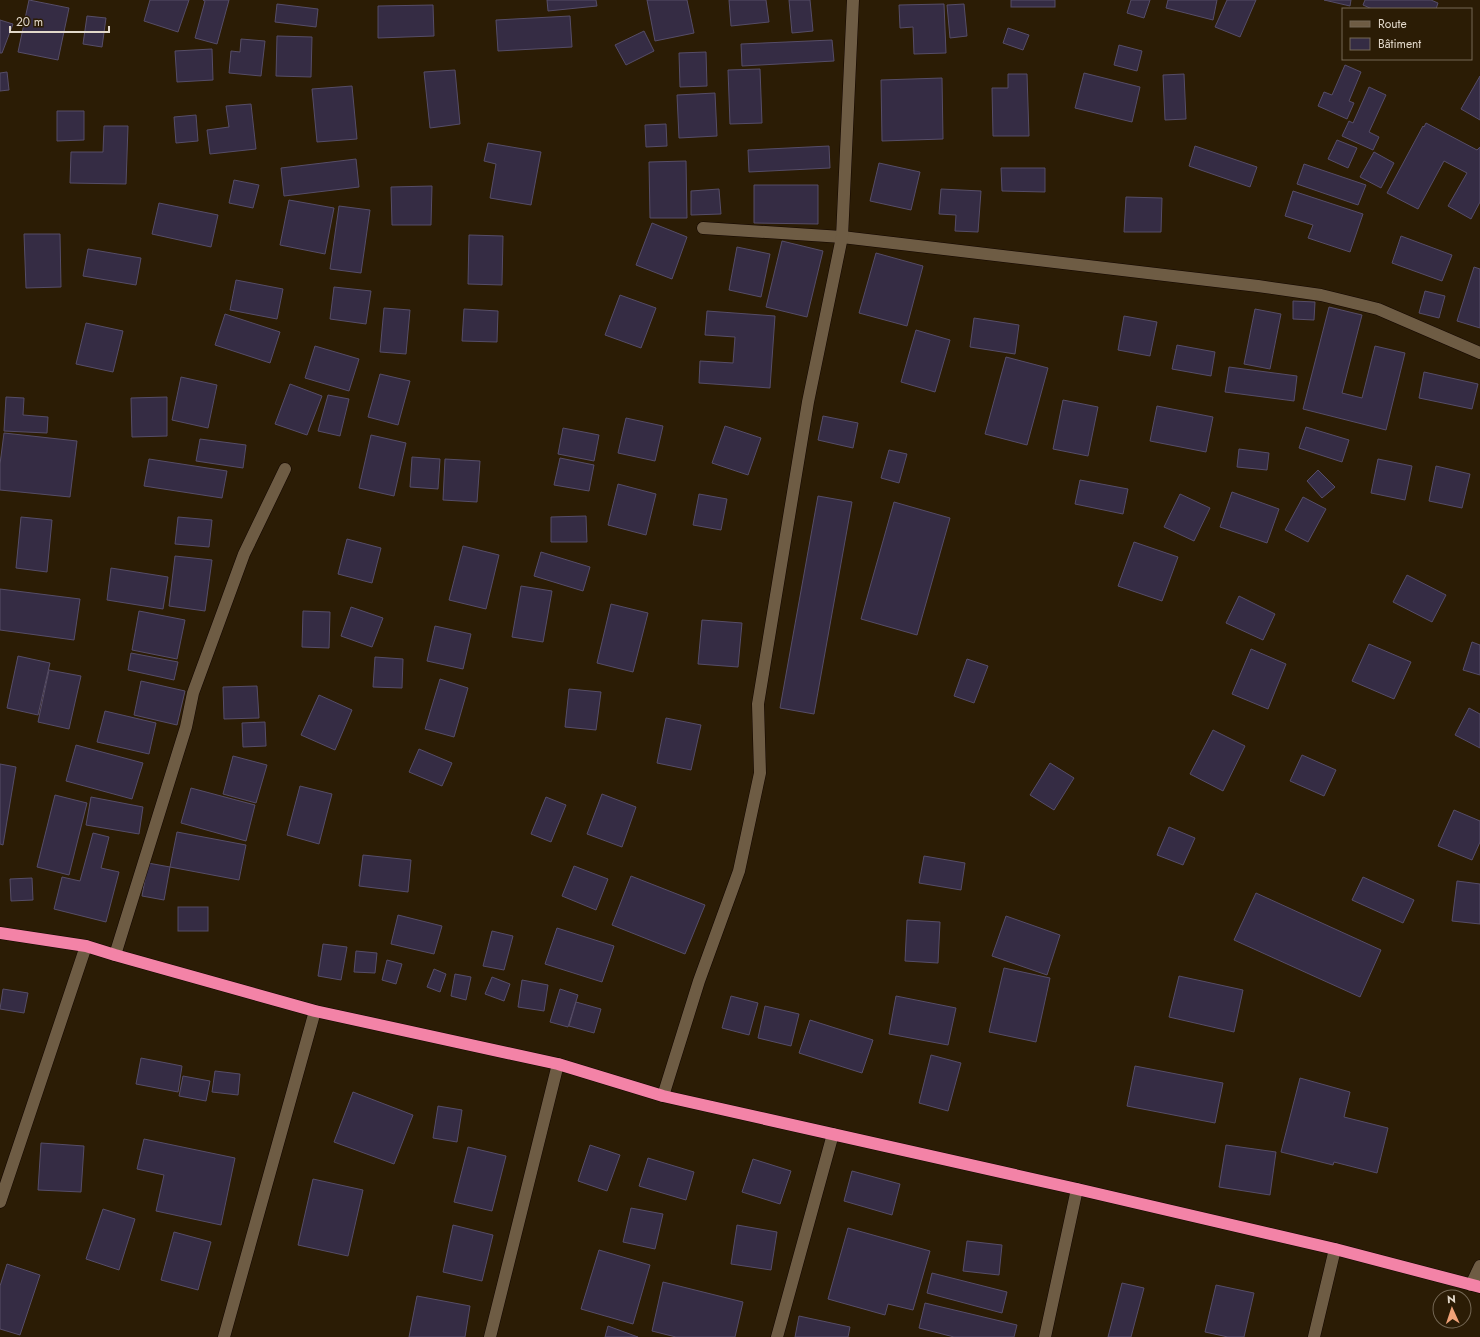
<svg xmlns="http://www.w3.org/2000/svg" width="1480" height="1337" viewBox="0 0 1480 1337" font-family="Jost,sans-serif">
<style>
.building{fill:#352c44;stroke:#564d67}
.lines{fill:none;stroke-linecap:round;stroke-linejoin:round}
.street-casing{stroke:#130600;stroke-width:13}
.highway-casing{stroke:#130600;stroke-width:13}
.street{stroke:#6e5c44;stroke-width:12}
.highway{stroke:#f383a7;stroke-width:12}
</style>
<rect width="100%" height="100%" fill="#2b1c05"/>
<g class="building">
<polygon points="29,0 69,8 58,60 18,52"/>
<polygon points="150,0 189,0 178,32 144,21"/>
<polygon points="203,0 229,0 217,44 195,38 205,1"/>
<polygon points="547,0 596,0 597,6 548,11"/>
<polygon points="647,0 687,0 694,33 655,41"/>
<polygon points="729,0 766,0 769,22 731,26"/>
<polygon points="789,0 810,0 813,31 792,33"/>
<rect x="1011" y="0" width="44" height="7"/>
<polygon points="1131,0 1150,0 1144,18 1127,13"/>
<polygon points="1168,0 1217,0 1213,20 1166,8"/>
<polygon points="1227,0 1256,0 1240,37 1215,27"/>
<polygon points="1324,0 1351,0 1350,6"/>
<polygon points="1365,0 1431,0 1438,3 1436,9 1372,9 1363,5"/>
<polygon points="277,4 318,9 316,27 275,22"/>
<polygon points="944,4 946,53 914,54 913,27 900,28 899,5"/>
<polygon points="964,4 967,36 950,38 947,5"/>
<polygon points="433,5 434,36 378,38 378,6"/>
<polygon points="87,16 106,18 102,47 83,44"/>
<polygon points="570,16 572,47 498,51 496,20"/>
<polygon points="0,20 13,24 2,53 0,53"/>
<polygon points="1008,28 1029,35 1023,50 1003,43"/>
<polygon points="644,31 654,51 626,65 615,45"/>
<polygon points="277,36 312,37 311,77 276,76"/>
<polygon points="241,39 265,41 261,76 229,73 231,51 240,52"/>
<polygon points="832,40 834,61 742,66 741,44"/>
<polygon points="1119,45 1142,51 1137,71 1114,65"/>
<polygon points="212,49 213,80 177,82 175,51"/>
<polygon points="706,52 707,86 680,87 679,53"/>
<polygon points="1345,65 1361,72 1349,101 1354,103 1347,119 1318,106 1324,92 1332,95"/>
<polygon points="760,69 762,123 730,124 728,70"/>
<polygon points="455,70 460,124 430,128 424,72"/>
<polygon points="7,72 9,90 0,91 0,73"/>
<polygon points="1084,73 1140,87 1132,122 1075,108"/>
<polygon points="1008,74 1027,74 1029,136 993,136 992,88 1008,88"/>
<polygon points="1184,74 1186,119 1165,120 1163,75"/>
<polygon points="1480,76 1480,120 1461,109"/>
<polygon points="942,78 943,139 882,141 881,80"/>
<polygon points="352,86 357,139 317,142 312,89"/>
<polygon points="1369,87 1386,95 1369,132 1379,137 1373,150 1342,136 1349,121 1353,123"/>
<polygon points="715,93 717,136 679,138 677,95"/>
<polygon points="251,104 256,149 210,154 207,130 229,127 226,106"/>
<polygon points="57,111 84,111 84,140 57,141"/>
<polygon points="196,115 198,141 176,143 174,117"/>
<polygon points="1426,123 1477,150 1480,147 1480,202 1471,219 1448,206 1467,173 1444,161 1418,209 1387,193 1423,126 1424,127"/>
<polygon points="666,124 667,146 646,147 645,125"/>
<polygon points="104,126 128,126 126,184 70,183 71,152 103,152"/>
<polygon points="1337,140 1357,148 1348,168 1328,159"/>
<polygon points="488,143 541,152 531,205 490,198 496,164 484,161"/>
<polygon points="829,146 830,168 749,172 748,150"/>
<polygon points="1195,146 1257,167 1250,187 1189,166"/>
<polygon points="1374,152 1394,163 1381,188 1360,177"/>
<polygon points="356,159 359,187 284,196 281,168"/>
<polygon points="686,161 687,218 650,218 649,162"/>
<polygon points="879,163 920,172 911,210 870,201"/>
<polygon points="1304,164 1366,185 1358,205 1297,184"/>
<polygon points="1001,168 1045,168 1045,192 1002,191"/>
<polygon points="234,180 259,185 253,208 229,203"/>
<polygon points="754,185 818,185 818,224 754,223"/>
<polygon points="432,186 431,225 392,225 391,187"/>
<polygon points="719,189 721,214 691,215 691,191"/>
<polygon points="941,189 981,191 978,232 955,231 956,215 939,214"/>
<polygon points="1293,191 1363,214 1350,252 1308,238 1313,225 1285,216"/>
<polygon points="1126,197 1162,198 1161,232 1124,232"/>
<polygon points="289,200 334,208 325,254 280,245"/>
<polygon points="159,203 218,215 211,247 152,234"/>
<polygon points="339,206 370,210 361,273 330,269"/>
<polygon points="652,223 687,237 672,279 636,265"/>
<polygon points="24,234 60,234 61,287 26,288"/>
<polygon points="469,235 503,236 502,285 468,284"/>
<polygon points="1401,236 1452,255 1442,281 1392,263"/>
<polygon points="782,241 823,251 807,317 766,307"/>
<polygon points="737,247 770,254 761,297 729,290"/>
<polygon points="88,249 141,258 136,285 83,276"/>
<polygon points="876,253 923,266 907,326 859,313"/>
<polygon points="1474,267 1480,269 1480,328 1457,321"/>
<polygon points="236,280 283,289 277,319 230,310"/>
<polygon points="334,287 371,291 366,324 330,319"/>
<polygon points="1425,291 1445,296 1439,318 1419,313"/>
<polygon points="620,295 656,308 641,348 605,335"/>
<polygon points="1293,301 1315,302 1314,320 1293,319"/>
<polygon points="1329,307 1362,315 1342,393 1362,398 1375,346 1405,353 1386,430 1303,409"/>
<polygon points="384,308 410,310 406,354 380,352"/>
<polygon points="464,309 498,311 497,342 462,341"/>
<polygon points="1255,309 1281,314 1270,369 1244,364"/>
<polygon points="707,311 775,316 770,388 699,383 700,361 733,363 735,337 705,335"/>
<polygon points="225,314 280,332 270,363 215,345"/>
<polygon points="1124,316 1157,322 1150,356 1118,350"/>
<polygon points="974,318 1019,325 1015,354 970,347"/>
<polygon points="86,323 123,331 113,372 76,364"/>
<polygon points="916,330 950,340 935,392 901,382"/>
<polygon points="1177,345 1215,352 1211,376 1172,369"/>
<polygon points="315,346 359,359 349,391 305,378"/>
<polygon points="1006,357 1048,368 1027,445 985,434"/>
<polygon points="1229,367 1297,376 1294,401 1225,392"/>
<polygon points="1424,372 1478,384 1472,409 1419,398"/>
<polygon points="380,374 410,381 398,425 368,417"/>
<polygon points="181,377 217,385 208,428 172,420"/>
<polygon points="290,384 322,396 307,435 275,424"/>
<polygon points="328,395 349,399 340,436 318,431"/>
<polygon points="6,397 24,398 23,415 48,417 47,433 4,431"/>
<polygon points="167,397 167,436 132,437 131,398"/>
<polygon points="1063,400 1098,407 1088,456 1053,449"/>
<polygon points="1157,406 1213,417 1206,452 1150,441"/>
<polygon points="823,416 858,423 853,448 818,440"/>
<polygon points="626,418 663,426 655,461 618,453"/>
<polygon points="725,426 761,438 748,475 712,463"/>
<polygon points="1306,427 1349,440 1342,462 1299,448"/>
<polygon points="563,428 599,435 594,461 558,454"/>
<polygon points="4,433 77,441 70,497 0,490 0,464"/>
<polygon points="371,435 406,443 394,496 359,488"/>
<polygon points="200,439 246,445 243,468 196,461"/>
<polygon points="1239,449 1269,453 1267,470 1237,467"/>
<polygon points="889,450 907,454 899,483 881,478"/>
<polygon points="412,457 440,459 438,489 410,487"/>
<polygon points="560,458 594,465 589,491 554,485"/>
<polygon points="149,459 227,471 222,498 144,486"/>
<polygon points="445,459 480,461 477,502 443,500"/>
<polygon points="1378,459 1412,466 1405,500 1371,493"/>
<polygon points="1436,466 1470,474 1462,508 1429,501"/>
<polygon points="1318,470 1335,487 1322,498 1307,481"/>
<polygon points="1080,480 1128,489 1123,514 1075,504"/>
<polygon points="618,484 656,494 646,535 608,525"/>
<polygon points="1232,492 1279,509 1267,543 1220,527"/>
<polygon points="699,494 727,499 721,530 693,525"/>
<polygon points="1180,494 1210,508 1194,541 1164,527"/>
<polygon points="818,496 852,502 814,714 780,708"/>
<polygon points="1303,497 1326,509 1308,542 1285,530"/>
<polygon points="894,502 950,518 917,635 861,619"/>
<polygon points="586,516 587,542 551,542 551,517"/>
<polygon points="21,517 52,520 47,572 16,568"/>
<polygon points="178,517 212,520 209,547 175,544"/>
<polygon points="347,539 381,548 372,583 338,574"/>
<polygon points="1134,542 1178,557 1162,601 1118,586"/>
<polygon points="463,546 499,555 486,609 449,600"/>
<polygon points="541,552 590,567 583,591 534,576"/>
<polygon points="175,556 212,560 205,611 169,606"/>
<polygon points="111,568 168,577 163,609 107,600"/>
<polygon points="1407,575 1446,595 1432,622 1393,602"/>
<polygon points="521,586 552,591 543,642 512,637"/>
<polygon points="0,589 80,599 74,640 0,630"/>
<polygon points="1239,596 1275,614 1263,640 1226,623"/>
<polygon points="611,604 648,613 633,672 597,663"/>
<polygon points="351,607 383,618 372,647 341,636"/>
<polygon points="139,611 185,620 177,659 132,650"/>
<polygon points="303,611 330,612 329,648 302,647"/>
<polygon points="702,620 742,623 738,667 698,664"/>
<polygon points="435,626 471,634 463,669 427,661"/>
<polygon points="1472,642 1480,645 1480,675 1463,670"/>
<polygon points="1369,644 1411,662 1394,699 1352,681"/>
<polygon points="1251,649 1286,664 1268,709 1232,694"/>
<polygon points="131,653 178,662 174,680 128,670"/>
<polygon points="18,656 50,663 38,715 7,708"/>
<polygon points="375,657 403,659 402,688 373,687"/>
<polygon points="967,659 988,666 974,703 954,696"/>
<polygon points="49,670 81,676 69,729 38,722"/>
<polygon points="440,679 468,688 454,737 425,729"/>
<polygon points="141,681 185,691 177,725 134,715"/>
<polygon points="257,686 259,718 224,719 223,687"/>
<polygon points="569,689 601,692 596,730 565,727"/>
<polygon points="319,695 352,710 335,750 301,735"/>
<polygon points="1469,708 1480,714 1480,748 1455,735"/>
<polygon points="105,711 156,723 149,754 97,742"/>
<polygon points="666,718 701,725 691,770 657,763"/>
<polygon points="265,722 266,746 243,747 242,723"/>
<polygon points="1213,730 1245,746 1223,791 1190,774"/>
<polygon points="76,745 143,763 132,799 66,781"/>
<polygon points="419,749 452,763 442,786 409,772"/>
<polygon points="1302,755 1336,770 1324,796 1290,781"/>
<polygon points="233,756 267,765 256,803 223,794"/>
<polygon points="1050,763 1074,778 1054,810 1030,795"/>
<polygon points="0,764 16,767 3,845 0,844"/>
<polygon points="300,786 332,794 319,844 287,835"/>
<polygon points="191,788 255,805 246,841 181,823"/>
<polygon points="602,794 636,807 622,847 587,834"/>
<polygon points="55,795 87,803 69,875 37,867"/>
<polygon points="91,797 143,807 139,834 86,825"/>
<polygon points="546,797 566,805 551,842 531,834"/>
<polygon points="1454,810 1480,821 1480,842 1472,860 1438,846"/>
<polygon points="1169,827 1195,838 1183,865 1157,855"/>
<polygon points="177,832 246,845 239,880 170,867"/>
<polygon points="93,833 109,837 101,868 119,872 106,922 54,909 62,877 80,881"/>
<polygon points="363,855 411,860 408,892 359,886"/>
<polygon points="924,856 965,863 961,890 919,883"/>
<polygon points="148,863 170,867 164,900 142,896"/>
<polygon points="574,866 608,879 596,910 562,896"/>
<polygon points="631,876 705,905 685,954 612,925"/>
<polygon points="1363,877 1414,900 1403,923 1352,900"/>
<polygon points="32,878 33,900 11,901 10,879"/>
<polygon points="1457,881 1480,884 1480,924 1452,921"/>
<polygon points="1256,893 1381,950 1360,997 1234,940"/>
<rect x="178" y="907" width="30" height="24"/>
<polygon points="398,915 442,926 434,954 391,944"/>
<polygon points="1006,916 1060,935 1047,975 992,956"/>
<polygon points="907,920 940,922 938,963 905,961"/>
<polygon points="557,928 614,946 602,982 545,964"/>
<polygon points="492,931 513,936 504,970 483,966"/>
<polygon points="323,944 347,947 341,980 318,976"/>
<polygon points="356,951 377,953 375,973 354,972"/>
<polygon points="387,960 402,964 396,984 382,980"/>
<polygon points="1004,968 1050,978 1036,1042 989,1032"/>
<polygon points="434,969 446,974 440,992 427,987"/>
<polygon points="455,974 471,977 466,1000 451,996"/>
<polygon points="1179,976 1243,990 1234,1032 1169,1017"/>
<polygon points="492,977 510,984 504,1001 485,994"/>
<polygon points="522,980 548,985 544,1011 518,1007"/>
<polygon points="3,989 28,993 24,1013 0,1009"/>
<polygon points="560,989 578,995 568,1027 550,1022"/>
<polygon points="731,996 758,1003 749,1035 722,1028"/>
<polygon points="896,996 956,1008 948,1045 889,1034"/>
<polygon points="576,1002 601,1009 594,1033 569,1026"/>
<polygon points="765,1006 799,1014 791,1046 758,1038"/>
<polygon points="810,1020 873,1040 862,1073 799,1053"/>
<polygon points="931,1055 961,1063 948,1111 919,1103"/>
<polygon points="141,1058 182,1066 178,1092 136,1084"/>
<polygon points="1135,1066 1223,1083 1215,1123 1127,1106"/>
<polygon points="215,1071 240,1074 238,1095 212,1092"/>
<polygon points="183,1076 210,1081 206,1101 179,1096"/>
<polygon points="1300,1078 1350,1092 1344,1117 1388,1128 1377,1173 1334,1162 1333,1165 1281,1152"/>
<polygon points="353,1092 413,1115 394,1164 334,1142"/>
<polygon points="438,1106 462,1110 457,1142 433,1138"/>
<polygon points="144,1139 235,1158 221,1225 156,1211 164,1175 137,1169"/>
<polygon points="41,1143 84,1146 81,1192 38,1190"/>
<polygon points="590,1145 620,1155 607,1191 578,1181"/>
<polygon points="1226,1145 1276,1152 1270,1195 1219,1187"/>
<polygon points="468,1147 506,1156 492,1211 454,1202"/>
<polygon points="648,1158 694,1172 686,1200 639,1186"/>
<polygon points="753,1159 791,1171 780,1204 742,1192"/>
<polygon points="852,1171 900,1184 892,1215 844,1201"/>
<polygon points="313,1179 363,1190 348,1256 298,1245"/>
<polygon points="631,1208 663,1214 655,1249 623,1242"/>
<polygon points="103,1209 135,1219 119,1270 86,1259"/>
<polygon points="453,1225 493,1235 482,1281 443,1272"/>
<polygon points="737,1225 777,1232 771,1270 731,1264"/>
<polygon points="848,1228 930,1251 913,1310 888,1304 885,1315 828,1299"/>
<polygon points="174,1232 211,1242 198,1290 161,1280"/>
<polygon points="967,1241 1002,1245 999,1275 963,1271"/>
<polygon points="599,1250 650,1265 633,1324 581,1309"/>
<polygon points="7,1264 40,1275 20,1335 0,1329 0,1286"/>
<polygon points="932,1273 1007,1292 1002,1313 927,1293"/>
<polygon points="663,1282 743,1302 735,1337 676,1337 652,1331"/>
<polygon points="1122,1283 1144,1288 1131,1337 1108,1337"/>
<polygon points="1216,1285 1254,1293 1244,1337 1228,1337 1205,1332"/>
<polygon points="417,1296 470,1306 465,1337 409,1337"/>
<polygon points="925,1303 1017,1325 1014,1337 954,1337 919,1328"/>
<polygon points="799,1316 850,1327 848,1337 795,1337"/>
<polygon points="608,1326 638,1337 605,1337"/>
</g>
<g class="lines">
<defs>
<g id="street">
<polyline points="703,228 842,237 1258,286 1321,295 1378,309 1480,353"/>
<polyline points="115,955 186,727 193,693 244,554 285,469"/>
<polyline points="663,1096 699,981 739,871 760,773 758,704 808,402 842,237 853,0"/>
<polyline points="0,1202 86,946"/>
<polyline points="1471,1285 1480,1266"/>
<polyline points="224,1337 315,1011"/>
<polyline points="490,1337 558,1064"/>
<polyline points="777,1337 833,1134"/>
<polyline points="1045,1337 1077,1189"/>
<polyline points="1314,1337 1335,1249"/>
</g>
<polyline id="highway" points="0,933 86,946 115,955 315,1011 558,1064 663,1096 1077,1189 1335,1249 1480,1287"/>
</defs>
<use href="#street" class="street-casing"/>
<use href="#highway" class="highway-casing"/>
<use href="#street" class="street"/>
<use href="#highway" class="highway"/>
</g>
<rect x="1342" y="8" width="130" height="52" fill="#2b1c05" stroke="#746754"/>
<rect x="1350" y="21" width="20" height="6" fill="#6e5c44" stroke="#746754"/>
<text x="1378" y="28" font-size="12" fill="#e2d8ca">Route</text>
<rect x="1350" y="38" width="20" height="12" fill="#352c44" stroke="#746754"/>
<text x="1378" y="48" font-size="12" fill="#e2d8ca">Bâtiment</text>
<g transform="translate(1452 1309) rotate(357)"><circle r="19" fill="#2b1c05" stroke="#746754"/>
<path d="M0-3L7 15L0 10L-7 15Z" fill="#f0a278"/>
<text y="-6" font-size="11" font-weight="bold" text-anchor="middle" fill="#e2d8ca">N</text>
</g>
<path d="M10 26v6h99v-6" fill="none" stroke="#e2d8ca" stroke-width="2"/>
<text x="16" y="26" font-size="12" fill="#e2d8ca" stroke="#2b1c05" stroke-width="3" paint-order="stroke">20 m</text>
</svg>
